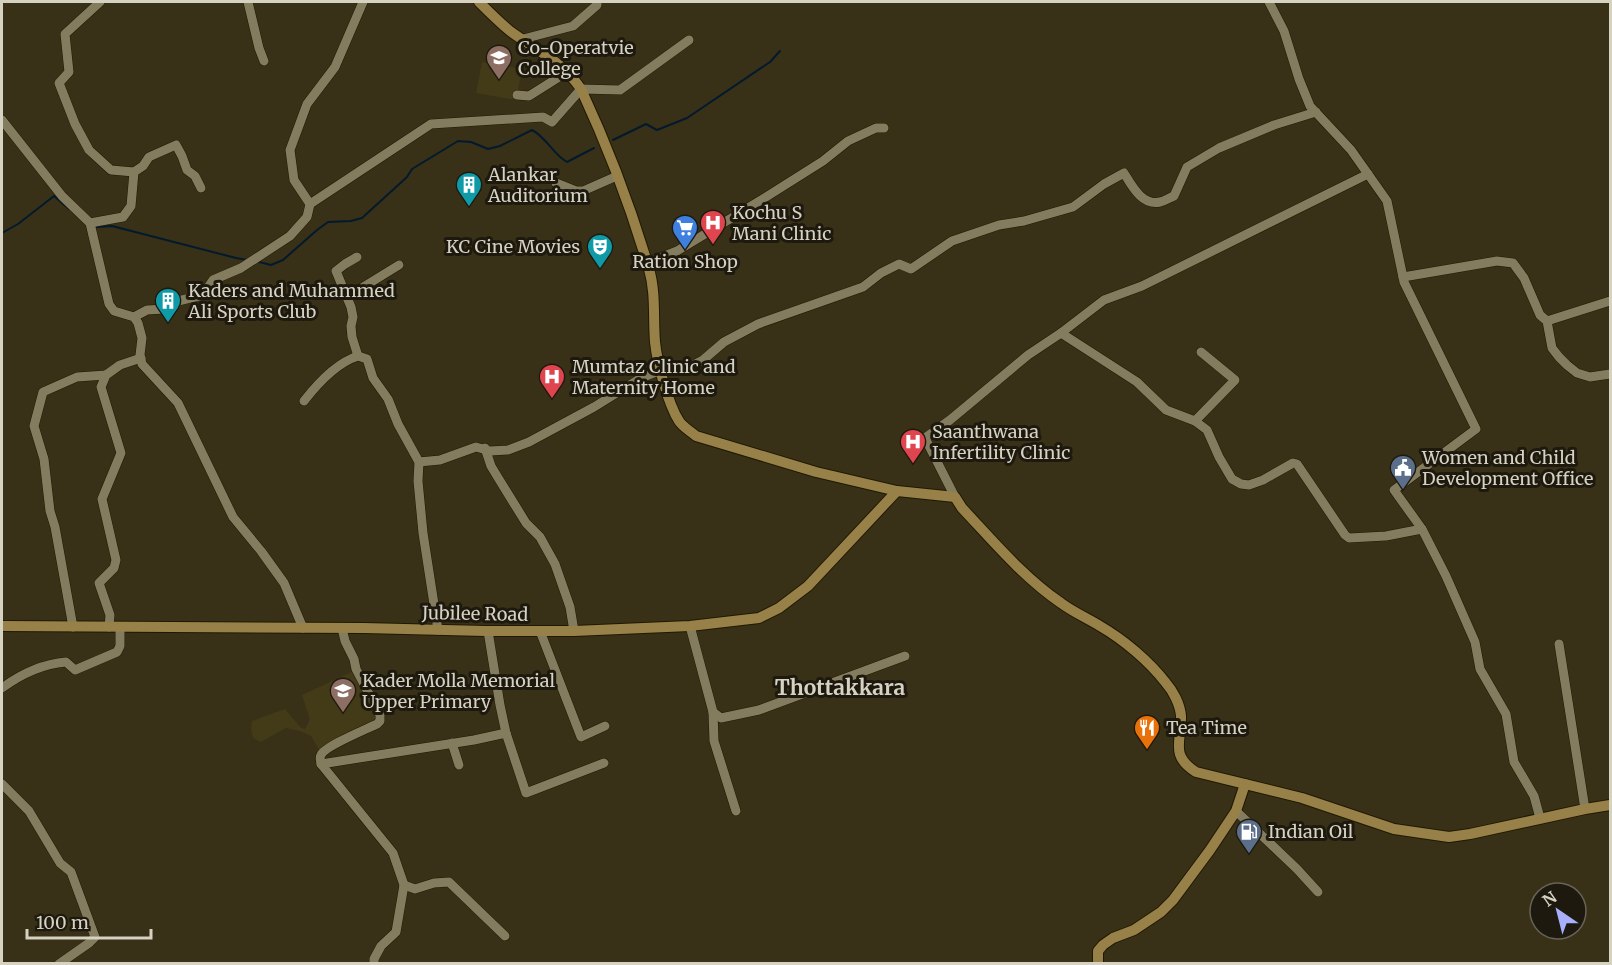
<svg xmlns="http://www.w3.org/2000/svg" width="1612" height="965" viewBox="0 0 1612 965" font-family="Merriweather,serif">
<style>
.built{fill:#433a17}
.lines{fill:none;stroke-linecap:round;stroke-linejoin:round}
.stream{stroke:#031a2e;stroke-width:2}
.minor-casing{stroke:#201901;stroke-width:10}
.major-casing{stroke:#201901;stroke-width:12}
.minor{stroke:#847c5f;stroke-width:9}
.major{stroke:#978149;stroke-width:10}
.labels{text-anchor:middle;stroke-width:6;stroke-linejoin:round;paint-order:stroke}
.poi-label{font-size:18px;fill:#d6d2c2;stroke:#1d190e;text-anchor:start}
.street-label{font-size:18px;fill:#d6d2c2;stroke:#1d190e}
.quarter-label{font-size:21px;font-weight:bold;fill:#d6d2c2;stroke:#1d190e}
</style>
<rect width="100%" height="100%" fill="#393117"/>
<g class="built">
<polygon points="482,62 522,69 516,100 476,93"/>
<polygon points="354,671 380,721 320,751 311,736 300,731 286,728 261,742 253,738 251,729 252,721 285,709 301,728 305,729 310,719 302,695"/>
</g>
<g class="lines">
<g class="stream">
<polyline points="613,140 646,124 657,130 687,118 770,62 780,51"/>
<polyline points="97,227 112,226 236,258 247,260"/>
<polyline points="2,233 18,224 54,196 69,209"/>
<path d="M259,262L271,265L283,260L317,230L328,222L351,221L362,218L407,177L412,169L458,141L471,142L488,149L500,146L532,130C547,138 553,154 567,162L594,148"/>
</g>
<defs>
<g id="minor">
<polyline points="100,2 65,34 69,72 59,83 75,124 89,150 111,170 134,172"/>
<polyline points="248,2 259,48 264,61"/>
<polyline points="1269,2 1284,31 1299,79 1310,106 1351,150 1387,201 1404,282 1476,429 1394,490 1422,529 1446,576 1475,642 1480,669 1506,714 1514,762 1534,796 1540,818"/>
<polyline points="523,39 573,26 597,5 597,2"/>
<polyline points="517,95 529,96 567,72"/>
<polyline points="2,120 62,196 90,223 109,304 114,311 134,317 138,323 142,338 140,355 142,364 178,403 233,517 261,551 284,583 303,628"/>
<polyline points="556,183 576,191 583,191 617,176"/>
<polyline points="310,204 431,124 543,117 552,122 581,89 620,90 689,40"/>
<polyline points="90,223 123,217 131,206 134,172 143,166 149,157 176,145 182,156 187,170 195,176 201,188"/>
<polyline points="357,257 345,264 336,271 351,307 353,317 351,326 352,337 358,356"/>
<polyline points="647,263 677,251 766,197 823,161 848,141 876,128 884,128"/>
<polyline points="1403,277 1497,261 1513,263 1524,278 1540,315 1547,321 1552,348 1559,357 1567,365 1577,373 1590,377 1610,374"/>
<polyline points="347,297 399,265"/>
<polyline points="134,317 147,310 165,309 176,305 178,301 203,295 213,280 241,268 290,236 307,217 310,204 294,180 290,150 307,104 335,67 363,2"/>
<polyline points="1547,321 1610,301"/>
<polyline points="1061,333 1137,382 1166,410 1195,421 1235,380 1201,352"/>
<path d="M304,401C318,383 336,363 358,356L367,359L373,378L388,399L398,424L419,462L418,481L423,533L438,630"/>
<polyline points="1195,421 1207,430 1219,457 1232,479 1241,484 1249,485 1263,480 1293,463 1297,464 1345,535 1349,538 1386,536 1422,529"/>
<polyline points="485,448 491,466 497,476 526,523 540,537 555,564 570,607 574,631"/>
<path d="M419,462L440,460L476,447L490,451L508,450L529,442L594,407L641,378L661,370H684L703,360L724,342L758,324L863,287L881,273L899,264L911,269L952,241L999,225L1024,221L1073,207L1104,184L1124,173C1132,186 1142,206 1160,202C1165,201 1169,198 1174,196L1187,167L1219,148L1274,125L1316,112"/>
<polyline points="955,497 925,438 950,420 1028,355 1061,333 1104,300 1142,286 1368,174"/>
<polyline points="690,626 713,712 721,718 759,710 905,656"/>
<polyline points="73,627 55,527 50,511 44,459 34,426 43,392 77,377 106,375"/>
<polyline points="109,627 110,615 99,583 114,568 116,560 102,499 121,453 101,387 106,375 120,365 141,358"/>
<polyline points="488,631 500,705 506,733 526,793 604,763"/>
<polyline points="540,631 581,737 605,726"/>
<polyline points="1559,644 1585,809"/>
<path d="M2,688C21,674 42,664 66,662L75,670L117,652L120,646V627"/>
<polyline points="713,712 714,741 736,811"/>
<polyline points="452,743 459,765"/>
<path d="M321,764C321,761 319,758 321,755C325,746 367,729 377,724L380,721V715L356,669L354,659L345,641L342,628"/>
<polyline points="2,784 29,811 60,863 71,872 95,937 89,943 59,964"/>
<polyline points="1236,811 1297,869 1318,892"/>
<polyline points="404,885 415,889 434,883 449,882 505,936"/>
<polyline points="374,964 374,959 381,946 396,932 404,885 393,853 321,764 474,740 506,733"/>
</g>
<g id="major">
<path d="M479,2C489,12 499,22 510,31C537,51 561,60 581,89C608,147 631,208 649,269C656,293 653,317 655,342C657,362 668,404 679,421C683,427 690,431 696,436L816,472L897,491L955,497L962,508C993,541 1023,577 1061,603C1073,612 1087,618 1100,626C1124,640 1149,661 1166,683C1173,691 1180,704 1181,716C1182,741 1169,755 1196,772L1302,798L1394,829L1449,837L1470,834L1585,809L1610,805"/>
<polyline points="2,626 364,628 485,631 574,631 690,626 759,618 779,608 808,586 897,491"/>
<polyline points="1098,964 1098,951 1103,945 1113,938 1134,930 1161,912 1173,900 1210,850 1236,811 1245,784"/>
</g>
</defs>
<use href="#minor" class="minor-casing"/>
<use href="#major" class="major-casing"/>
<use href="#minor" class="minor"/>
<use href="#major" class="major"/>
</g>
<defs>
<symbol id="university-pin" viewBox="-11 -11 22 30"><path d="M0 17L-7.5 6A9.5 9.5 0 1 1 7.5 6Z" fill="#8d6e63" stroke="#1d190e"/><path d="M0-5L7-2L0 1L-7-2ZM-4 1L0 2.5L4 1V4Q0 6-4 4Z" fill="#fff"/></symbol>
<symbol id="building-pin" viewBox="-11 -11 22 30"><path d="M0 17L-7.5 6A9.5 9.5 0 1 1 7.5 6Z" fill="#0f9aa8" stroke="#1d190e"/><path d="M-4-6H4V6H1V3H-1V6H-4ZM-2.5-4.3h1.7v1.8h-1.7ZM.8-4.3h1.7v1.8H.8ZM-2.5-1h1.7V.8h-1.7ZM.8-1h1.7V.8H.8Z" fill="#fff"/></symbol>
<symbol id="hospital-pin" viewBox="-11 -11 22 30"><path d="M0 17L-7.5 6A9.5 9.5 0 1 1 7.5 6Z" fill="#e0444e" stroke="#1d190e"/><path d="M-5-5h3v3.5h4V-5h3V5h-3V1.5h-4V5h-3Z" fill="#fff"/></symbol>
<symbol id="supermarket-pin" viewBox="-11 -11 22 30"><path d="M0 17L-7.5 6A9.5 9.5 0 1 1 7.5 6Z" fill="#3f7fe0" stroke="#1d190e"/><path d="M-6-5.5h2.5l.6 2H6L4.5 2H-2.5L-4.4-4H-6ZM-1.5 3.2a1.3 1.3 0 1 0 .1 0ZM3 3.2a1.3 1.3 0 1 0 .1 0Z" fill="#fff"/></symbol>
<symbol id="theatre-pin" viewBox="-11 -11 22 30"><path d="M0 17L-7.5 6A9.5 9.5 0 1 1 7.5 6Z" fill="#0f9aa8" stroke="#1d190e"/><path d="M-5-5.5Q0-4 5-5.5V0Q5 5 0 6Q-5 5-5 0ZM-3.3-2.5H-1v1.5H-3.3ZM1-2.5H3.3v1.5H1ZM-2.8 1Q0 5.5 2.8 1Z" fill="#fff"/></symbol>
<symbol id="civic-pin" viewBox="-11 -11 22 30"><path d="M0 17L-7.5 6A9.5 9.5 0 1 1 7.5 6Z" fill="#5c6f8a" stroke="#1d190e"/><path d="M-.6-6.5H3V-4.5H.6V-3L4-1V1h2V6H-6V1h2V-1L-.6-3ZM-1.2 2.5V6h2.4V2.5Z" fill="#fff"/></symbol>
<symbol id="school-pin" viewBox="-11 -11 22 30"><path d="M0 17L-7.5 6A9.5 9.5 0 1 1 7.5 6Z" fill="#8d6e63" stroke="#1d190e"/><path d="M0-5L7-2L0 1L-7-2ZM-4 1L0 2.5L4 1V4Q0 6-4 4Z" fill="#fff"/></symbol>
<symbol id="restaurant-pin" viewBox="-11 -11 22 30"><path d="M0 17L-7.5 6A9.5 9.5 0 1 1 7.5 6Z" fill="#e8710a" stroke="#1d190e"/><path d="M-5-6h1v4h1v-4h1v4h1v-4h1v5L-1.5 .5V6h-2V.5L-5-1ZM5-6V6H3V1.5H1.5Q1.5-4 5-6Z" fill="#fff"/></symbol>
<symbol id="fuel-pin" viewBox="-11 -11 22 30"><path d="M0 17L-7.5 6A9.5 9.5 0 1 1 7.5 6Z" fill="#5c6f8a" stroke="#1d190e"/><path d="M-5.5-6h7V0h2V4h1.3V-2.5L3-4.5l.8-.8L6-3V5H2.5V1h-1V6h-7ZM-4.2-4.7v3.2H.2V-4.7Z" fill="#fff"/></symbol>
</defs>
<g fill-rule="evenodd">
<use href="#university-pin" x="484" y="43" width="30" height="40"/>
<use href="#building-pin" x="454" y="170" width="30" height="40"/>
<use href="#hospital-pin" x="698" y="208" width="30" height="40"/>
<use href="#supermarket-pin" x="670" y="213" width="30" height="40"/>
<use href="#theatre-pin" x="585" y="232" width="30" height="40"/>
<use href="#building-pin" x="153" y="286" width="30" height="40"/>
<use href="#hospital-pin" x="537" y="362" width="30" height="40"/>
<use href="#hospital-pin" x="898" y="427" width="30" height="40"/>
<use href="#civic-pin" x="1388" y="453" width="30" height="40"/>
<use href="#school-pin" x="328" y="676" width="30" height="40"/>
<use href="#restaurant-pin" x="1132" y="713" width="30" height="40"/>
<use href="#fuel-pin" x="1234" y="817" width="30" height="40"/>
</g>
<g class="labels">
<g class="poi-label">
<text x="518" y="54">Co-Operatvie<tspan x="518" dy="21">College</tspan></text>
<text x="488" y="181">Alankar<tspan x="488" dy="21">Auditorium</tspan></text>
<text x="732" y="219">Kochu S<tspan x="732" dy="21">Mani Clinic</tspan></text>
<text x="580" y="253" text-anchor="end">KC Cine Movies</text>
<text x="685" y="268" text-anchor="middle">Ration Shop</text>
<text x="188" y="297">Kaders and Muhammed<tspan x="188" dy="21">Ali Sports Club</tspan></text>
<text x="572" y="373">Mumtaz Clinic and<tspan x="572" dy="21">Maternity Home</tspan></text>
<text x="932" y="438">Saanthwana<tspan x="932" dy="21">Infertility Clinic</tspan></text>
<text x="1422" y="464">Women and Child<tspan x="1422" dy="21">Development Office</tspan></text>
<text x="362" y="687">Kader Molla Memorial<tspan x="362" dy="21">Upper Primary</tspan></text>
<text x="1166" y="734">Tea Time</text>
<text x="1268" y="838">Indian Oil</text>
</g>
<g class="street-label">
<text transform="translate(475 614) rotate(1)" y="6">Jubilee Road</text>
</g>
<g class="quarter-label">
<text x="840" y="695">Thottakkara</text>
</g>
</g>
<rect width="1612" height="965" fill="none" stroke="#d6d2c2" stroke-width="6"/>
<g transform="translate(1558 911) rotate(325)"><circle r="28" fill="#1d190e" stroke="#676356" stroke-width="1.5"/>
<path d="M0-4.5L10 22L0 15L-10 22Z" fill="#a8b0fc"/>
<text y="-9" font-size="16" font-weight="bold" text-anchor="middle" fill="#d6d2c2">N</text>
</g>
<path d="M27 929v9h124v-9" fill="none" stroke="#d6d2c2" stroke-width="3"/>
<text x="36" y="929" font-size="18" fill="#d6d2c2" stroke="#1d190e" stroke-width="4.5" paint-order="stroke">100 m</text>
</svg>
